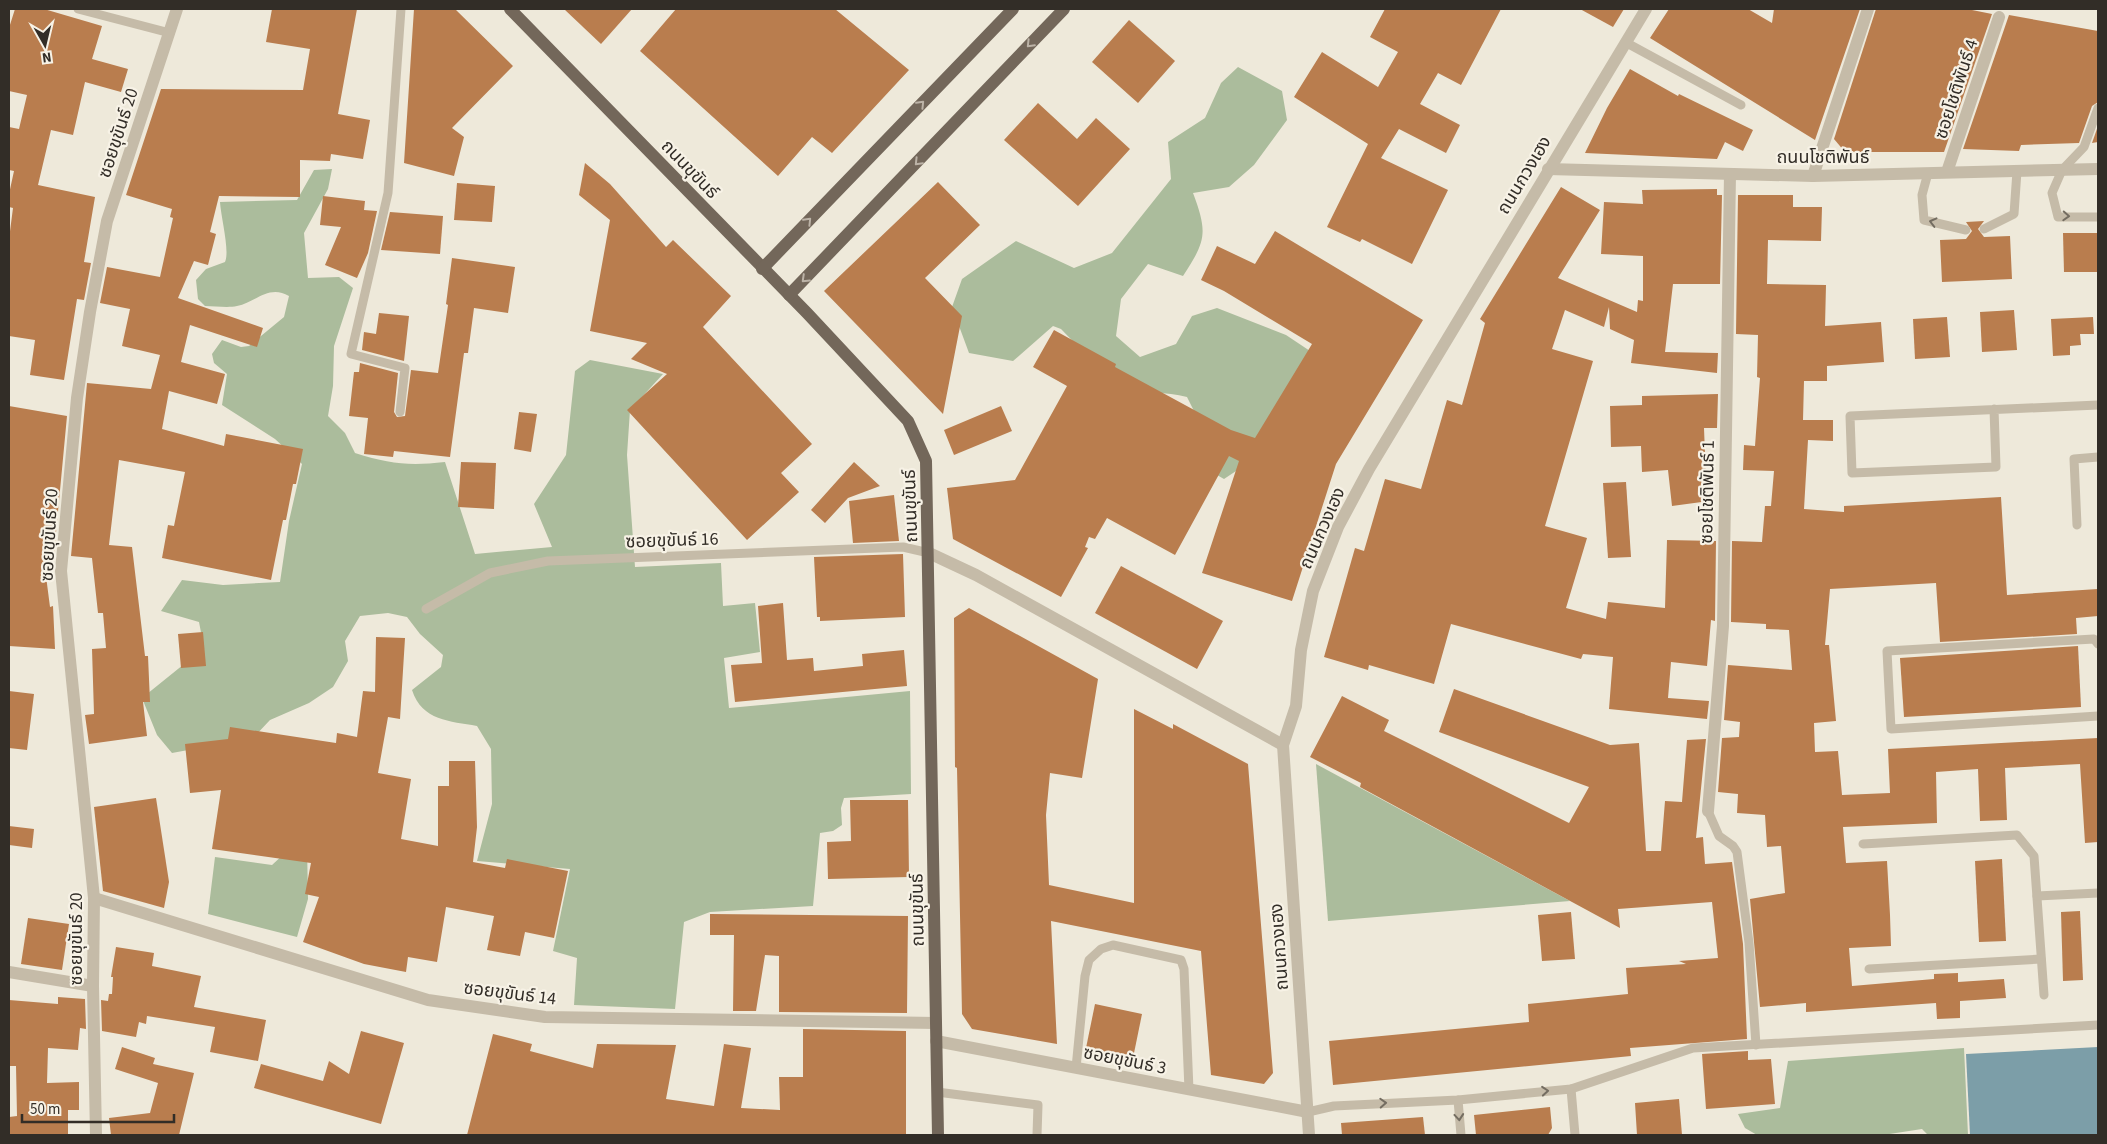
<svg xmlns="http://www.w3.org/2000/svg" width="2107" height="1144" viewBox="0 0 2107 1144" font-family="'Source Sans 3','Noto Sans Thai',sans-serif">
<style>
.green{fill:#abbc9c}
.water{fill:#7c9ea8}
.building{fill:#b97d4e}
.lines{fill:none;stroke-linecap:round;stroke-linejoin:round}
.service{stroke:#c5bba8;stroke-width:9}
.minor{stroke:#c5bba8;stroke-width:12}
.tertiary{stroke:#c5bba8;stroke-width:12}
.primary{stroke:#73675a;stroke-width:12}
.oneway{stroke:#bcb3a7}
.oneway2{stroke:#746d61}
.labels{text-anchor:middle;stroke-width:4.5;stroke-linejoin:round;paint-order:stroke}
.street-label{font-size:18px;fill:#322d27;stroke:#f7f2e6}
</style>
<rect width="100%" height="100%" fill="#eee9da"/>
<g class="green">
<path d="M1238,67L1282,91L1287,120L1254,165L1229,187L1193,193C1208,233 1206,241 1183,276L1148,264L1121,299L1116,336L1140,357L1176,344L1192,316L1217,308L1286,335L1310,351L1242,467L1224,479L1196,463L1202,427L1187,397C1166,391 1144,395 1122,387C1113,384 1071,339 1061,329L1053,326L1013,361L969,353L952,307L962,279L1016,241L1074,268L1112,253L1171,179L1168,142L1205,118L1221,83Z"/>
<path d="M332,169L328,189L304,233L308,278L339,277L353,288L334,346L333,386L328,416L345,433L355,453C390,464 409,466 445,462L475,554L552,547L534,504L566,455L575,371L590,360L663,374L630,410L627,455L635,567L721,563L723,606L755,603L760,652L724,658L729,708L910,691L911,794L844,798L841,808L842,825L833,831L820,833L813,906L710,912L684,922L675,1009L574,1005L577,958L553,951L570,869L477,861L492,804L491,749L477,726C450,721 422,721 412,690L441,667L443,655L420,634L407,617L388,613L360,616L345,641L348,661L333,687L309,703L270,720L253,738L172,753L157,735L142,698L204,648L199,622L161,611L182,580L223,585L280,582L289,521L302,464L275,439L222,405L227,374L214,363L212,354L222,340L241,347L249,346L284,317L289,296C269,284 256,302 237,306C228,308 215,306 205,306L198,299L196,280L206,269L225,262C230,251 221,218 220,202L297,200L314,170Z"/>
<polygon points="1316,764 1570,901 1328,921"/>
<polygon points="298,841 307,845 308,899 297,937 208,914 215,857 272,865"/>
<polygon points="1964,1048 1968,1135 1928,1135 1922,1129 1883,1135 1757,1135 1745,1128 1738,1114 1780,1108 1788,1061"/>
</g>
<polygon class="water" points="2098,1047 2098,1135 1970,1135 1966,1054"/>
<g class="building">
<polygon points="15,9 44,9 102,26 92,59 128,69 121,92 85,82 73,135 51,130 38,185 95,197 84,262 91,263 84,300 77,299 64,380 30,375 35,340 9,336 9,239 13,208 9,207 9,194 14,171 9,170 9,127 19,129 27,95 9,91 9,28"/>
<polygon points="272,9 357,9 338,114 370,120 363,159 331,154 330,161 300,160 300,197 219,196 210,232 216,234 208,265 194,261 178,298 263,328 257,347 190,325 181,362 225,374 217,404 169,391 162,429 224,446 226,434 303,449 296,484 293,484 286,520 283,520 271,580 162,558 168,525 174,526 185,472 119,460 109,545 132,547 145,656 148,656 150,702 143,702 147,736 89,744 85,715 94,714 92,649 106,648 103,613 98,613 92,558 71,556 87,383 151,389 160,355 122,346 130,309 100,303 107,267 160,277 173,218 170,217 172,209 126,195 161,89 303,90 310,49 266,42"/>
<polygon points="414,9 455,9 513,66 452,128 464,137 454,176 404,163"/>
<polygon points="564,9 632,9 601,44"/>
<polygon points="676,9 835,9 909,70 832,153 812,137 778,176 640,51"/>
<polygon points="1385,9 1501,9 1461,85 1438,73 1420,104 1460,125 1446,153 1399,129 1381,158 1448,190 1412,264 1362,239 1360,242 1327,227 1368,144 1294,97 1322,52 1378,87 1398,52 1370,37"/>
<polygon points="1580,9 1624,9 1613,27"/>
<polygon points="1669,9 1748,9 1772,23 1774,9 1860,9 1815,140 1650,38"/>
<polygon points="1876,9 1967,9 1992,14 1944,152 1845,152 1834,139"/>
<polygon points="2009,15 2098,31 2098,102 2092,106 2079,143 2021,145 2019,151 1963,149"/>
<polygon points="1129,20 1175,61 1138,103 1092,62"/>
<polygon points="1630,69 1678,96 1679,94 1753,130 1743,151 1725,142 1717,159 1585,153 1607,108"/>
<polygon points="1038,103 1077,139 1096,118 1130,149 1078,206 1004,140"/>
<polygon points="2098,126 2098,142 2092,143"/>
<polygon points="585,163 610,184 666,247 673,240 731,296 703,327 812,444 781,473 799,492 747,540 627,410 667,374 631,359 647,343 590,331 610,220 579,195"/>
<polygon points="938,182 980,225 925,278 962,316 943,414 824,291"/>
<polygon points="457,183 495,186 492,222 454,220"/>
<polygon points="1561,187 1600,210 1558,278 1637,312 1638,300 1643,301 1643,256 1601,254 1604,202 1643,204 1642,190 1717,189 1717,195 1722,195 1720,284 1673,284 1665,352 1718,353 1717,373 1631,363 1634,340 1610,329 1609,307 1604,327 1565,310 1552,349 1593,361 1545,526 1587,538 1566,608 1606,619 1608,602 1665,608 1667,540 1716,541 1715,621 1711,620 1707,666 1671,662 1668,698 1709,701 1707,719 1609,709 1613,657 1583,654 1581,659 1451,624 1434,684 1369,665 1368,670 1324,657 1355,548 1364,551 1385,479 1421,489 1447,400 1462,405 1485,323 1480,319"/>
<polygon points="1738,195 1793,195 1793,207 1822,207 1821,241 1768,240 1767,284 1826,285 1825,326 1881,322 1884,362 1827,366 1827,381 1804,381 1803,420 1833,420 1833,441 1808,440 1804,509 1844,512 1844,506 2001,497 2007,595 2098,589 2098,616 2076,618 2077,634 1940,642 1936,583 1830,589 1825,645 1829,645 1836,721 1814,723 1815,752 1838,751 1842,795 1890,793 1888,749 2098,738 2098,842 2085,843 2080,764 2005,768 2007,820 1980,821 1978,769 1936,772 1937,823 1843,827 1846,863 1887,861 1890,915 1891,946 1849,948 1852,986 1934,979 1934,974 1958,973 1958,982 2004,979 2006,998 1960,1001 1960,1018 1937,1019 1936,1003 1806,1012 1806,1003 1760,1007 1750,899 1785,893 1781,846 1767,847 1765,815 1737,813 1738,794 1718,792 1722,738 1739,737 1740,722 1724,720 1728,665 1792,670 1789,630 1766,629 1766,624 1731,622 1732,541 1762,542 1765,506 1771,506 1774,471 1743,470 1744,445 1755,446 1760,378 1757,377 1758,335 1736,334"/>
<polygon points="323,196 365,201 364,210 377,211 368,253 357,278 325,265 341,227 320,225"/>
<polygon points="390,212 443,216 440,254 381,250"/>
<polygon points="1984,221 1978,229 1984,237 2010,236 2012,279 1942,282 1940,240 1966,239 1972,231 1966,222"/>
<polygon points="1275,231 1423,320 1336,464 1292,601 1202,573 1239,461 1229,456 1175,555 1107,518 1095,539 1089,537 1085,547 1088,548 1061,597 953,539 947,488 1015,480 1067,386 1033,367 1054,330 1116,364 1115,367 1231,430 1255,438 1312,344 1224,291 1201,280 1217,246 1255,264"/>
<polygon points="2063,233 2098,233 2098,272 2064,272"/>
<polygon points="452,258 515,267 508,313 474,308 468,353 464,353 450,457 394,451 393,457 364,454 368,418 349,416 354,372 359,372 360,363 398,373 394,412 397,417 405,416 411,370 438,373 448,305 446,304"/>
<polygon points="2014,310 2017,350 1982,352 1980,312"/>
<polygon points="379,313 409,316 404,361 362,350 364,332 376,334"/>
<polygon points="1947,317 1950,357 1915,359 1913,319"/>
<polygon points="2093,317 2094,334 2080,334 2081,345 2070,346 2070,355 2053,356 2051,319"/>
<polygon points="1718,394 1717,428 1704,428 1706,480 1709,501 1672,506 1668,470 1642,472 1641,446 1611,447 1610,406 1642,405 1642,396"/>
<polygon points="9,406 67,416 54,554 43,553 50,607 53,606 55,649 9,646"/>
<polygon points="1001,406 1012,431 954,455 944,430"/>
<polygon points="519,412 537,414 531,452 514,449"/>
<polygon points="461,462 496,463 494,509 458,507"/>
<polygon points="854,462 880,486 848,498 825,523 811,510"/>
<polygon points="1626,482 1631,557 1608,558 1603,483"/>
<polygon points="894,495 899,541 853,543 849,501"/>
<polygon points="903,554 905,617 820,621 820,617 817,617 814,557"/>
<polygon points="1121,566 1223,621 1197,669 1095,613"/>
<polygon points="783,603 787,660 813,658 814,671 863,666 862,654 904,650 907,686 735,702 731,665 762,663 758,606"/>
<polygon points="969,608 1098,679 1082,778 1050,773 1046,815 1049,885 1134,903 1134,709 1173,729 1173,724 1248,764 1273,1073 1264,1084 1211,1075 1201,951 1051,921 1057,1044 972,1029 962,1014 957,768 955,767 954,618"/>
<polygon points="203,632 206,666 181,668 178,634"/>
<polygon points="376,637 405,638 400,719 388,717 378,773 411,779 401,839 438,846 438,786 449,786 449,761 475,761 477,827 473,862 505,868 507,859 568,871 554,938 525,932 520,956 487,950 494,916 446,907 437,962 408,957 406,972 364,964 303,942 319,897 305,894 311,863 212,849 221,790 190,793 185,744 228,739 230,727 336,743 337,733 357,737 363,691 375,692"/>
<polygon points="2078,646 2081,707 1904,717 1900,658"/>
<polygon points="1454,689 1610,745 1639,743 1646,851 1661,851 1665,801 1682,802 1687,740 1706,739 1696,838 1703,837 1705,864 1732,862 1743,944 1747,1039 1630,1048 1631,1056 1333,1085 1329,1041 1529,1022 1528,1004 1628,994 1626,968 1686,964 1679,961 1718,958 1712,902 1618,909 1620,928 1360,787 1361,783 1310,757 1342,696 1389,720 1384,731 1569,823 1589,787 1439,732"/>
<polygon points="9,691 34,694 27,750 9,748"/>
<polygon points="156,798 169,882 164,908 103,891 94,807"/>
<polygon points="850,800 908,800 909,877 828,879 827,842 851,841"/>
<polygon points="9,826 34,829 32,848 9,845"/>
<polygon points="2002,859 2006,941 1979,942 1975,861"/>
<polygon points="2080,911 2083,980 2063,981 2061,912"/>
<polygon points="1571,912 1575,959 1542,961 1538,915"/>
<polygon points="710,914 908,916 907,1013 779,1012 779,956 765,955 756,1011 733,1011 734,935 710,935"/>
<polygon points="28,918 69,924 62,970 21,964"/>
<polygon points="116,947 154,953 152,966 201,976 194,1007 266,1020 258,1061 210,1052 215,1027 147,1016 146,1024 139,1022 136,1037 102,1031 101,1000 108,1001 109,994 112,994 113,977 111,977"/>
<polygon points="58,997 85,999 86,1029 80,1028 78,1050 48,1048 47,1083 79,1082 79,1110 68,1110 68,1135 9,1135 9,1117 17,1116 16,1066 9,1066 9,1000 58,1004"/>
<polygon points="1095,1004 1142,1014 1133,1058 1086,1048"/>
<polygon points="803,1029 906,1031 906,1135 467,1135 493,1034 532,1044 530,1051 593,1068 597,1044 676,1045 666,1099 714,1106 724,1044 751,1048 741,1108 780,1110 779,1077 803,1077"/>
<polygon points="361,1031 404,1043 381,1124 254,1088 261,1064 323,1081 329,1061 349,1074"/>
<polygon points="122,1047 155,1058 153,1064 194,1073 179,1135 111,1135 109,1118 150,1113 158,1083 115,1069"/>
<polygon points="1748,1051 1748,1060 1771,1059 1775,1104 1706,1109 1702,1054"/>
<polygon points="1679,1099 1682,1135 1637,1135 1635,1103"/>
<polygon points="1550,1107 1552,1128 1548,1135 1476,1135 1474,1115"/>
<polygon points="1423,1117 1425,1135 1342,1135 1341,1123"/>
</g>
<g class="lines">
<g class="service">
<polyline points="78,9 170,33"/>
<polyline points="1625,42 1741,105"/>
<polyline points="2098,108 2084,147 2062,170 2052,193 2058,217 2098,217"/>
<polyline points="1928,173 1922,195 1924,220 1966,230"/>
<polyline points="1984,229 2014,214 2017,171"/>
<polyline points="1994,409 1996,467 1852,473 1850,416 2098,405"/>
<polyline points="400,412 405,368 351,354 388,193 401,9"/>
<polyline points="2077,525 2074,459 2098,457"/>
<polyline points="426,609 490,573 548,561 903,547 929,553"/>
<polyline points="2098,644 2094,639 1887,651 1891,729 2098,716"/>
<polyline points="1708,811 1719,836 1733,846 1737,852 1749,943 1756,1045"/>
<polyline points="1863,844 2017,835 2034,856 2044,995"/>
<polyline points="2037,896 2098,893"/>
<polyline points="1869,969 2041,959"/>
<polyline points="1076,1068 1085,976 1089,960 1101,949 1113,945 1181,960 1184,969 1189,1090"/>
<polyline points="1571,1089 1575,1135"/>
<polyline points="937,1092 1038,1105 1037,1135"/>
<polyline points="1458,1100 1461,1135"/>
<polyline points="1308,1112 1334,1106 1458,1100 1571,1089 1693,1048 2098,1025"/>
</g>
<g class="minor">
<polyline points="1947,172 1999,17"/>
<polyline points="1813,176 1868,9"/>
<polyline points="1708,811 1723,626 1730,174"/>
<polyline points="94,898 428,1000 545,1017 936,1023"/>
<polyline points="9,972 93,986"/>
<polyline points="936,1041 1308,1112"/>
<polyline points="96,1135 93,986 94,898 61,571 77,398 90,312 107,221 177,9"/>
</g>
<g class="tertiary">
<polyline points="1548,169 1813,176 2098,169"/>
<polyline points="929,553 976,575 1283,745"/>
<polyline points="1309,1135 1283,745 1296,706 1301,650 1313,591 1338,527 1369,469 1646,9"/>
</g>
<g class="primary">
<polyline points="510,9 807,313 908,421 926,461 938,1135"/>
<polyline points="762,269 1013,9"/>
<polyline points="789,295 1064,9"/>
</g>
</g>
<defs><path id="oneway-chevron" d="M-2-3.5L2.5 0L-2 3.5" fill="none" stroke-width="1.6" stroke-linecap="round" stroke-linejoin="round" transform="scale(1.25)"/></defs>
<g class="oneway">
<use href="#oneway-chevron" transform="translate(1030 44) rotate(134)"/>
<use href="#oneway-chevron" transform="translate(921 104) rotate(-46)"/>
<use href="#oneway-chevron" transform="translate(918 162) rotate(134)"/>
<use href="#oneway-chevron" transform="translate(808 221) rotate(-46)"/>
<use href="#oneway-chevron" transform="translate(805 279) rotate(136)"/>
</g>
<g class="oneway2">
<use href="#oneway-chevron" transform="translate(2066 216) rotate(3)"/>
<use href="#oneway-chevron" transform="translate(1933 222) rotate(-166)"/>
<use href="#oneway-chevron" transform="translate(1545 1091) rotate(-5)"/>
<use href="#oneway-chevron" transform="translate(1383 1103) rotate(-3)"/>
<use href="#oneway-chevron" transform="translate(1459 1117) rotate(85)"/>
</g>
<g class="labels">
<g class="street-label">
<text transform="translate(1956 89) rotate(-72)" y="6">ซอยโชติพันธ์ 4</text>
<text transform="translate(118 133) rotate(-72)" y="6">ซอยขุขันธ์ 20</text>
<text x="1823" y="163">ถนนโชติพันธ์</text>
<text transform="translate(690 169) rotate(46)" y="6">ถนนขุขันธ์</text>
<text transform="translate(1524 175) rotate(-59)" y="6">ถนนกวงเฮง</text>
<text transform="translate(1707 492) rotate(-89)" y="6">ซอยโชติพันธ์ 1</text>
<text transform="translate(910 506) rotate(-92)" y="6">ถนนขุขันธ์</text>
<text transform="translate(1322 528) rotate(-66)" y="6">ถนนกวงเฮง</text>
<text transform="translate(49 535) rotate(-87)" y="6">ซอยขุขันธ์ 20</text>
<text transform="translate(672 540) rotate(-2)" y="6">ซอยขุขันธ์ 16</text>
<text transform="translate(917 910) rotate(-91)" y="6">ถนนขุขันธ์</text>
<text transform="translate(76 939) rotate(-90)" y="6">ซอยขุขันธ์ 20</text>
<text transform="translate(1279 947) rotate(-94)" y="6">ถนนกวงเฮง</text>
<text transform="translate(510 993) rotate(7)" y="6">ซอยขุขันธ์ 14</text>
<text transform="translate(1125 1060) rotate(11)" y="6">ซอยขุขันธ์ 3</text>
</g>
</g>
<rect width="2107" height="1144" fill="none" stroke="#322d27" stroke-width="20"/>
<g transform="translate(45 45) rotate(172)" stroke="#f7f2e6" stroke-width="4" paint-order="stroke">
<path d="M0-4L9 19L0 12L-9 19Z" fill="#322d27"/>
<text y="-8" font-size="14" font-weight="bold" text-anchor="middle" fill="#322d27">N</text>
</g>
<path d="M22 1114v8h152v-8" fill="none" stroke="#322d27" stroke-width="2.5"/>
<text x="30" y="1114" font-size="15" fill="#322d27" stroke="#f7f2e6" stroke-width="4" paint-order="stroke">50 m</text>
</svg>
